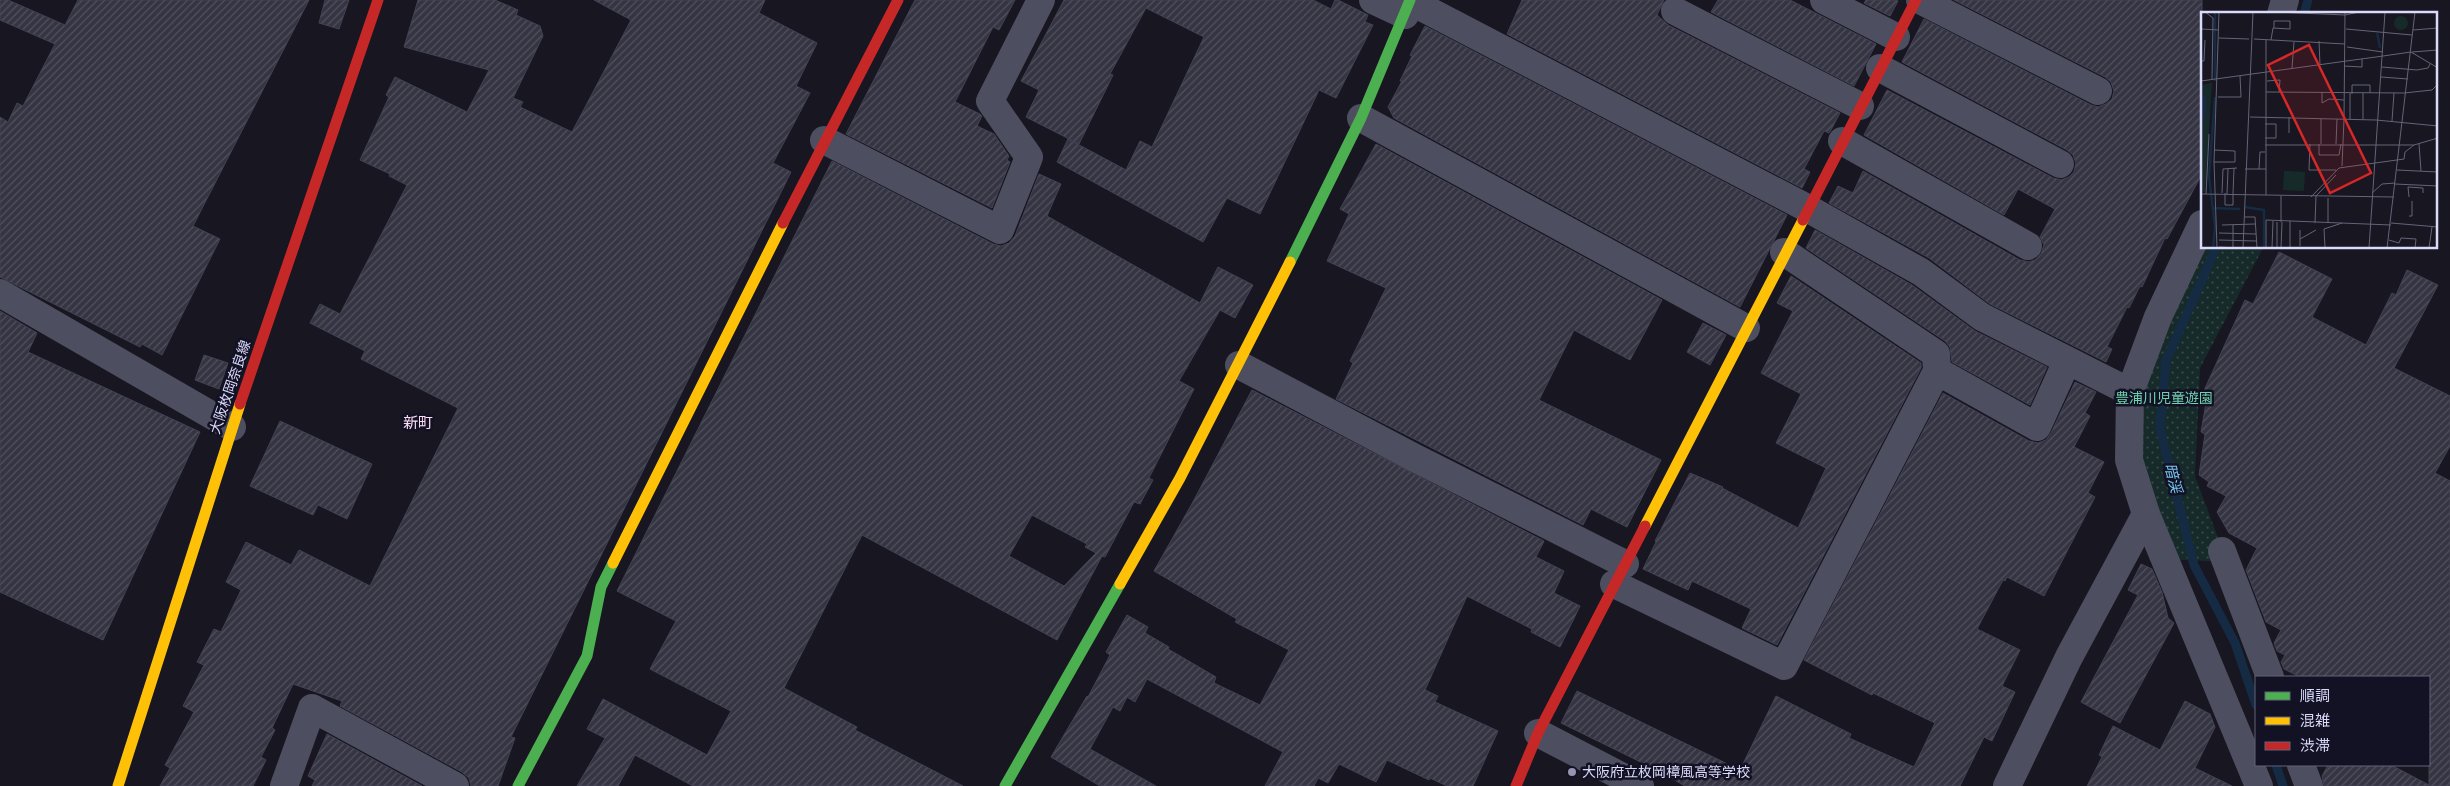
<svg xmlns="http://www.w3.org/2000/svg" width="2450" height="786" viewBox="0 0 2450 786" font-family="'Open Sans','Noto Sans JP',sans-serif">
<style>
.park{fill:url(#park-dots)}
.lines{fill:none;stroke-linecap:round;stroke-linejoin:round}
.stream{stroke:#142b43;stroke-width:9}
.building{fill:url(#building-hatch);stroke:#434254;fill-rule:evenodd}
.street{stroke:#4d4e5f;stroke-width:28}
.fast{stroke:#4caf50;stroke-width:11}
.slow{stroke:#ffc107;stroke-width:11}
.jam{stroke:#c62828;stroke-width:11}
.poi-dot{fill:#9695af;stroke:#131225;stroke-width:2}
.labels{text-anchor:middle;stroke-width:5;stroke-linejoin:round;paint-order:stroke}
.street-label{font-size:14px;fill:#dadafb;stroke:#131225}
.park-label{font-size:14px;fill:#6ed3ad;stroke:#131225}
.poi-label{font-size:14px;fill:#dadafb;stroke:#131225;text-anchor:start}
.neighbourhood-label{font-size:15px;fill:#fbdcf4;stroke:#131225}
.water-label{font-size:15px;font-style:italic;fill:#74c6ef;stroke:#131225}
.inset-river{fill:none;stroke:#142b43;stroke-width:2.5}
.inset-road{fill:none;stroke:#656478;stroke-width:1}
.view{fill:#d62828;fill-opacity:0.15;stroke:#d62828;stroke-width:2.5}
.inset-edge{fill:none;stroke:#dadafb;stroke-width:2.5}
</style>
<defs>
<pattern id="park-dots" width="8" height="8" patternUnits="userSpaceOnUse" patternTransform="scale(1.25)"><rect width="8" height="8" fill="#162b29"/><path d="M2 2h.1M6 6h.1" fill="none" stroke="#374949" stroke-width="1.8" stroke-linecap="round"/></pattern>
<pattern id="building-hatch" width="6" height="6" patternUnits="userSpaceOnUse" patternTransform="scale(1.25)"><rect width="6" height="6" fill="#353442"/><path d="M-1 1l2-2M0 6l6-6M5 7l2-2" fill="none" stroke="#52515e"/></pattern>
</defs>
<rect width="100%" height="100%" fill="#171621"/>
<polygon class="park" points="2202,248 2263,248 2200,368 2195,476 2227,562 2164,559 2130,464 2155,323"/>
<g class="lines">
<g class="stream">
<polyline points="2304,14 2308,0"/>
<polyline points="2216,248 2166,361 2160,429 2194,565 2235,643 2256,705"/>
<polyline points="2276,765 2283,786"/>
</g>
</g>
<g class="building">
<polygon points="0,0 8,0 65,25 78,0 309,0 193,226 220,239 162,355 142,344 140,347 0,277 0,117 8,122 17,103 23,106 55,44 0,20"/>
<polygon points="325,0 349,0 339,29 319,23"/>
<polygon points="418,0 495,0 518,10 516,15 540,26 543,36 513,98 523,102 520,107 572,132 631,20 594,0 765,0 759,13 817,43 796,86 810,93 773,163 791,172 511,737 515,738 498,786 471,786 469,778 462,772 340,706 342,701 293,684 272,728 275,730 261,757 266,760 253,786 160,786 170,768 165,765 194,712 183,706 204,665 197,662 214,629 221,632 241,590 226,582 246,542 291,565 299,550 370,586 458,408 361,359 365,351 310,323 320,304 340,314 407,185 389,176 390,174 360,160 389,97 386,95 395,77 467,112 489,70 404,47"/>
<polygon points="915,0 1015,0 999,30 993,27 955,102 980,114 982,116 977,126 994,134 1009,156 1007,160 1010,162 992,208 846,134"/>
<polygon points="1064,0 1313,0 1331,9 1335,0 1338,0 1368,15 1365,22 1373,25 1336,98 1319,90 1260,214 1227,198 1203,242 1057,162 1068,139 1126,170 1140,141 1152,147 1204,37 1146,8 1110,74 1113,75 1079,144 1026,117 1039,90 1021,81"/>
<polygon points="1522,0 1664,0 1657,15 1668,25 1840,113 1831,130 1829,133 1824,131 1804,169 1810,172 1802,188 1507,34"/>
<polygon points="1718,0 1790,0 1876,44 1854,86 1711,12"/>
<polygon points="1866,0 1896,0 1898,1 1890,16 1864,3"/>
<polygon points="1954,0 2202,0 2202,174 2167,239 2165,238 2142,287 2140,286 2129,308 2127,307 2107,347 2112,349 2106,362 1990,304 1929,258 1829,203 1838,186 1853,193 1863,171 2020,260 2029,262 2035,260 2041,254 2044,245 2040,237 2055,209 2018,189 2004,215 1864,135 1887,90 2053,178 2061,180 2069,177 2074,172 2076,163 2073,155 2067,150 1902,62 1924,19 2091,105 2098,107 2106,104 2112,99 2114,91 2111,82 2105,77"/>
<polygon points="1425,26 1787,215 1740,307 1394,118 1388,107 1402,81 1400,81 1412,56 1410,55"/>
<polygon points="1376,144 1662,300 1630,360 1574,330 1539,400 1661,460 1627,527 1591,509 1583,525 1336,399 1353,363 1350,361 1386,288 1327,261 1349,214 1340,209"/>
<path d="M832,161L993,244L1001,246L1009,243L1015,236L1039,174L1061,184L1047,216L1200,303L1218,267L1253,285L1235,318L1220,310L1179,381L1194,389L1149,478L1153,480L1140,504L1134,502L1105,557L1102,556L1057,640L862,535L784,688L857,727L855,730L963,786H693L635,755L618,786H577L605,738L587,729L603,699L707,755L731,711L650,669L676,621L617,591ZM1032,515L1087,544L1085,547L1096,553L1064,586L1009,556Z"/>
<polygon points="1815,230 1912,285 1975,331 2047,367 2030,405 1952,362 1950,347 1945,341 1806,248"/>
<polygon points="2279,252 2332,279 2312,317 2366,345 2392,293 2396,295 2407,270 2438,285 2394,368 2450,396 2450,446 2435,473 2450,481 2450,786 2324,786 2322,776 2328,765 2391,765 2429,785 2429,677 2300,677 2284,669 2281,662 2285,655 2277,651 2274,643 2281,630 2266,622 2246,570 2257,548 2229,533 2217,512 2226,496 2207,486 2209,482 2199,475 2205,434 2201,432 2207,397 2202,395 2245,300 2253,304"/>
<polygon points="1791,276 1921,363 1921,368 1777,645 1742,628 1751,609 1692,581 1688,590 1643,569 1656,542 1655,541 1690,473 1723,487 1722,488 1798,528 1826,468 1776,443 1801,394 1761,373 1793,311 1777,303"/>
<polygon points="0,311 37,333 28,352 200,432 103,640 0,592"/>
<polygon points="1703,323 1726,335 1710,365 1687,352"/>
<polygon points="204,355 228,363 219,389 195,380"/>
<polygon points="2075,382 2096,392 2085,413 2090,416 2074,447 2104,462 2088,493 2095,497 2044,596 2007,577 2005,581 2003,580 1977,629 2020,650 2002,686 2015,692 1992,741 1984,737 1960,786 1685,786 1657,770 1561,723 1577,691 1740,770 1776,696 1851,734 1849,738 1914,767 1935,723 1873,693 1872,695 1804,660 1943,393 2029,441 2038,443 2046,440 2051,433"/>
<polygon points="1252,390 1544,541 1536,557 1564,571 1554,593 1580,606 1560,647 1531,632 1532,629 1467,596 1425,690 1438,696 1435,702 1498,731 1473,786 1447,786 1430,778 1429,780 1387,760 1376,782 1339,764 1328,783 1318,778 1314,786 1265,786 1283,752 1147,679 1135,702 1127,697 1120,711 1113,707 1090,749 1156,786 1100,786 1051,757 1087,696 1088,697 1110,655 1106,652 1127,615 1148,627 1145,633 1169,647 1168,649 1216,677 1214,683 1260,705 1289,650 1235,622 1237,619 1154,571 1194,500"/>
<polygon points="280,421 372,464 347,519 318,505 313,515 250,486"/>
<polygon points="2141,564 2152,569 2162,592 2168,618 2174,623 2120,723 2081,702 2138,595 2128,590"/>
<polygon points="2185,701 2210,714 2215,727 2195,768 2232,786 2087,786 2102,757 2099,755 2113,726 2160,750"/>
<polygon points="327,734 422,786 312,786 315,780 308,776"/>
</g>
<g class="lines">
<g class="street">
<polyline points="1373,0 1405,15"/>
<polyline points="1824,0 1896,37"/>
<polyline points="1920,0 2098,91"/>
<polyline points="1410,1 1807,208 1921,272 1982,317 2130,392"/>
<polyline points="1675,11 1860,106"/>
<polyline points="2281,14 2285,0"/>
<polyline points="1880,68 2060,164"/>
<polyline points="1361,118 1746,328"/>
<polyline points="824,140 1000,230 1029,157 990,101 1041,0"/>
<polyline points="1842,141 2028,246"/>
<polyline points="2202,224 2158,317 2130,392 2129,460 2146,514 2259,786"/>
<polyline points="0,293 232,427"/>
<polyline points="1239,365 1413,457 1625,564"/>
<polyline points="1937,371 2037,427 2067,361"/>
<polyline points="2222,551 2270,677"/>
<polyline points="1614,584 1784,666 1937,371 1936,354 1784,252"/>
<polyline points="1538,733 1640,786"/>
<polyline points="2301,765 2309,786"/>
<polyline points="284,786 312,708 455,786"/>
<polyline points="2007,786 2069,657 2146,514"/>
</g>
<g class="fast">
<polyline points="1290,262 1361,118 1410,0"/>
<polyline points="518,786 587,656 601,587 613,563"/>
<polyline points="1005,786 1120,584"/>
</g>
<g class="slow">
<polyline points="1645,526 1803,220"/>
<polyline points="613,563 783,223"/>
<polyline points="1120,584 1180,478 1290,262"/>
<polyline points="118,786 240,404"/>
</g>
<g class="jam">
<polyline points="1803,220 1916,0"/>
<polyline points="783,223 898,0"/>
<polyline points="240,404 378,0"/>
<polyline points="1516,786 1538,733 1645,526"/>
</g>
</g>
<circle class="poi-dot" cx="1572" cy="772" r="5"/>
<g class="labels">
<g class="street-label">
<text transform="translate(230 387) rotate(-71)" y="5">大阪枚岡奈良線</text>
</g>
<g class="park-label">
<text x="2164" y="403">豊浦川児童遊園</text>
</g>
<g class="poi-label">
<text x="1582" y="777">大阪府立枚岡樟風高等学校</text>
</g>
<g class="neighbourhood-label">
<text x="418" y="428">新町</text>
</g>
<g class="water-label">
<text transform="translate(2173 478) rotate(76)" y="5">暗渓</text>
</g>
</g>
<g transform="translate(2201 12)">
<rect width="236" height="236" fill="#171621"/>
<path d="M193 11a7 7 0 1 1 14 0a7 7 0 1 1-14 0ZM83,159L104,160L103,179L82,178Z" fill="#162b29"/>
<path d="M11,71L4,180L0,179V73Z" fill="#162b29"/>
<path d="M5,83V100L2,114L0,85Z" fill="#142b43"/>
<path class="inset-river" d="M176,21L179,36M14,69V0M44,195L63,198V236M12,196L39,197M12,236L14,215L8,164L14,85"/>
<path class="inset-road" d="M4,0L12,6L11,67M74,0L144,3L158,0M0,17L18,18M145,17L211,23M212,18L237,16M18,26L48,27M53,27L144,32M65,28V183M70,28L72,16L89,17V9H73V16M118,29L119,53M146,35L182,40M211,40L237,38M182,44L210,40L237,56M0,49H3L4,28M143,54L161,55V47M181,55L216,58L227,56L229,52M91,56L93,30M180,65L207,67M0,69L182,44M66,69L79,68L78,80M65,80L203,81L231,78L237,72M121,80V91L128,87L143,88M151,82V73H169V81M17,85H40L39,64M49,105L175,108L237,114M143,107L144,0M149,107V81M162,107V81M191,109L193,81M88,121V105M64,126H75V112H64M109,132L108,158H135M118,132V143H138L140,132M120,132V107M135,132L136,107M218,132L220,159M64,133H213M13,150H34V139L13,138M141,154L143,107M44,157H65M58,157L59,140H64M196,158L237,160M194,172L237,174M21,181L22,157L36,156M24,181V193H32V182M171,181L181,172L194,171M0,182L193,185M5,182L8,122M26,182L27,157M32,182L33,156M110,185L138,156L203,147L204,140L213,133L237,126M208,185L207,175L222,176V181M208,204H211V189M44,205H54L56,236M80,210V184M114,211L115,184L135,163M127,211V186M190,211L237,215M21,213L54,212M18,221L55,222M99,227L115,218M18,228L55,229M188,228L198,231L200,226L215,227L214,236M99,234V218M18,235L37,236M65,235V208L190,213M89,235V209M124,235L123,217L141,211M16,236L13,150L18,0M32,236V213M42,236L52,0M65,236H135M71,236L72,209M76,236V210M80,236L81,210M168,236L184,0M186,236L214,0M228,236L231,215"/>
<path class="view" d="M108,33L170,161L129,181L67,53Z"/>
<rect width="236" height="236" class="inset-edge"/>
</g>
<rect x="2255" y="676" width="175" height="90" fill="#131225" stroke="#63627b"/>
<rect x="2265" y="692" width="25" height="8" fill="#4caf50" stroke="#63627b"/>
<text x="2300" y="701" font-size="15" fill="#dadafb">順調</text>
<rect x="2265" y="717" width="25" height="8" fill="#ffc107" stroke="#63627b"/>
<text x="2300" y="726" font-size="15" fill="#dadafb">混雑</text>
<rect x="2265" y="742" width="25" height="8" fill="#c62828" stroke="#63627b"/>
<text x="2300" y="751" font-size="15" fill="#dadafb">渋滞</text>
</svg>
